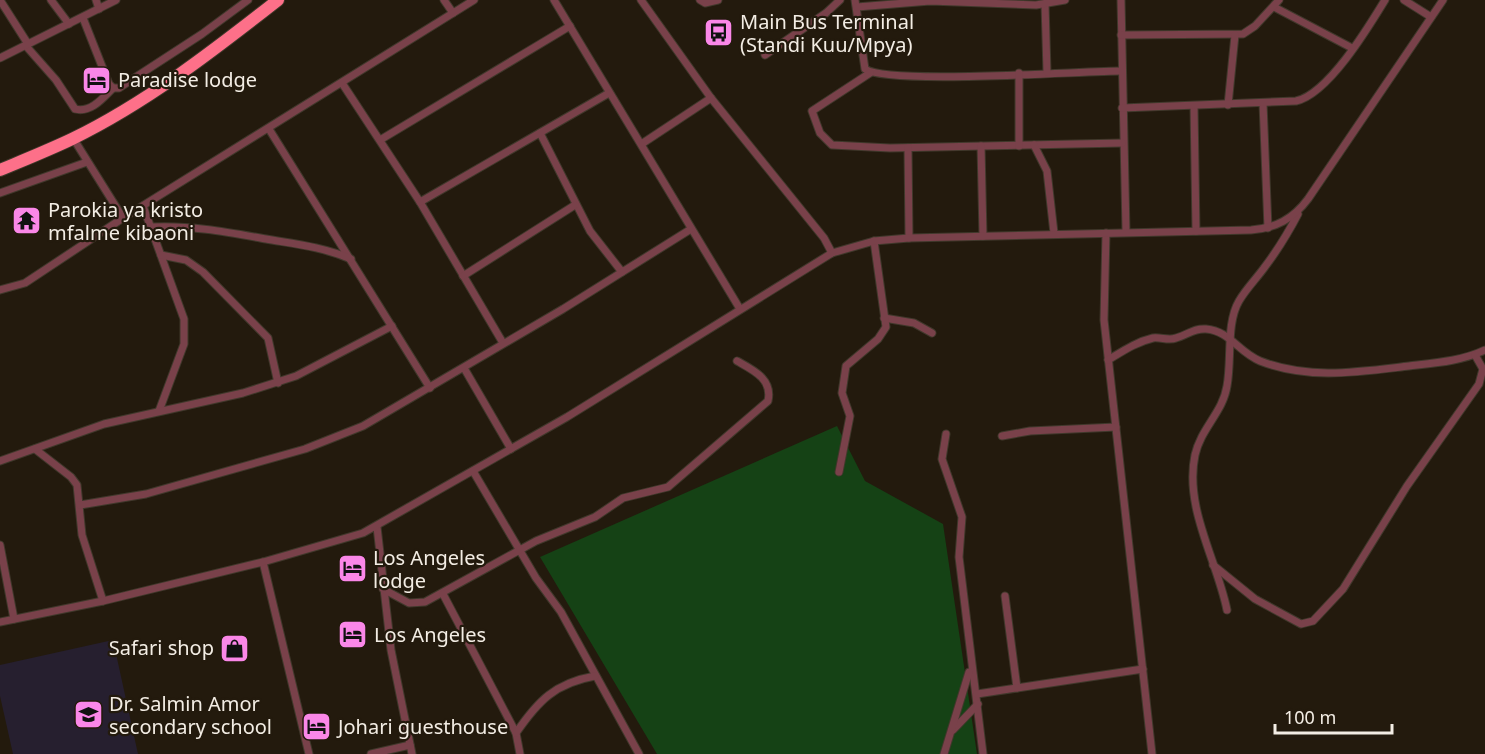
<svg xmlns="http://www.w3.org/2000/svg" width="1485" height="754" viewBox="0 0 1485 754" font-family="'Noto Sans',sans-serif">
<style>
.education{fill:#261f2f}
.green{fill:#154215}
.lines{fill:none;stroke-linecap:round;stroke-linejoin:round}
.street-casing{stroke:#40382b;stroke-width:9}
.highway-casing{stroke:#40382b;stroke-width:14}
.street{stroke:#79414a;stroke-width:7}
.highway{stroke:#fd7089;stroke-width:12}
.labels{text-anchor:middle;stroke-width:4.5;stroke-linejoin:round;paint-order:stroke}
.poi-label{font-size:20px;fill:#f3ede4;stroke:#231a0d;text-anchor:start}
</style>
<rect width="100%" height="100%" fill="#231a0d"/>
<polygon class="education" points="113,640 138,754 13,754 0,696 0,665"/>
<polygon class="green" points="837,426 865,481 943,524 977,754 657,754 540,557"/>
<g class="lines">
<defs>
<g id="street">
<polyline points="0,0 28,44"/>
<polyline points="51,0 69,24"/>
<polyline points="96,0 99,9"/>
<polyline points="444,0 453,13"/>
<polyline points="554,0 740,309"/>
<polyline points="641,0 711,98 824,238 832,253"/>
<polyline points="700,0 705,3 718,0"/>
<path d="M855,0L865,69C888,85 1081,71 1122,71"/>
<polyline points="1121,0 1126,231"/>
<polyline points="1404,0 1431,17"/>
<polyline points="1045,4 1047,72"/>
<polyline points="857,7 930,1 1036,5 1065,0"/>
<polyline points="1274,7 1352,48"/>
<polyline points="83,18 109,84 113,88 119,88 202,34 248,0"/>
<polyline points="1121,35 1243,34 1255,26 1279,0"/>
<path d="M26,46L56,80L75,109C91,113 103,98 113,88"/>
<polyline points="765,55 826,13 840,0"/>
<polyline points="0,58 116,0"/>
<polyline points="870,73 812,111 820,133 832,145 890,148 1122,143"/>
<polyline points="342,83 420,202 503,343"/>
<polyline points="1263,103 1268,228"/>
<polyline points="1228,105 1235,35"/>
<polyline points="1194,106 1196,231"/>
<path d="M1122,108L1296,101C1328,94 1368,28 1385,0"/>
<polyline points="269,129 430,388"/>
<polyline points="540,133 590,231 622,272"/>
<polyline points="73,138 123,218"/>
<polyline points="380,140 570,26"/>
<polyline points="643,143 711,98"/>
<polyline points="1034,145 1047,171 1054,233"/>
<polyline points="981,146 983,236"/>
<polyline points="1019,146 1019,73"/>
<polyline points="908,148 909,238"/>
<polyline points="0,193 87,162"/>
<polyline points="420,202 609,93"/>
<polyline points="143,206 184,319 184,344 159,411"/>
<path d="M151,227C190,225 227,232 266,239C295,244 323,247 351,259"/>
<polyline points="1106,233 1104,320 1152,754"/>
<polyline points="161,255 186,260 203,272 268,338 278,383"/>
<polyline points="463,276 575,205"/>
<polyline points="0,290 25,283 123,218 474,0"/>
<polyline points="884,318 914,323 932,333"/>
<path d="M1108,360C1123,351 1136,342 1153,338C1161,337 1169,341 1176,338C1188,335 1193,328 1206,329C1230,331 1238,352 1260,361C1309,380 1358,372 1409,366C1435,363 1462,361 1485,350"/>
<polyline points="464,368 511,449"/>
<polyline points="946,434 942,459 962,517 959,557 983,754"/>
<polyline points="1002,436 1030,431 1116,427"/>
<polyline points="35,449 71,477 77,485 82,535 103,601"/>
<polyline points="0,461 104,424 243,393 296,376 392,326"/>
<polyline points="473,471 536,578 561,612 639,754"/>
<polyline points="839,472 850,416 842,393 846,366 878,339 886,327 874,241"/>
<polyline points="80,505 146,494 305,449 363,426 563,309 691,229"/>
<polyline points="377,527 391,650 412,754"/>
<polyline points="0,545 14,619"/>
<polyline points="263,562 309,754"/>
<polyline points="1213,565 1255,599 1301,624 1313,621 1343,589 1407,486 1479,384 1483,369 1475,355"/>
<path d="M383,589L409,603L425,602L536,541L595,517L623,498L668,487L768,401C773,379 753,370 737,361"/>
<polyline points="443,594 516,733 520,754"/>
<polyline points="1005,596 1017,688"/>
<path d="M1227,610C1217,560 1184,508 1195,455C1201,428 1223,412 1227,386C1232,359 1226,323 1239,301C1246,289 1256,279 1264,268C1277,251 1288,233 1298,214"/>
<path d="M0,622L103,601L263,562L363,533L567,417L832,253L874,241L909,238L1251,230C1276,228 1293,219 1308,199L1443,0"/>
<polyline points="977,694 1143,669"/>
<polyline points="953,730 978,704"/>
<path d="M516,733C538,701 555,683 595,676"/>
<polyline points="371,754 410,745"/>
<polyline points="944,754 969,672"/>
</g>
<path id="highway" d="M0,170C24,160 49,150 72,139C146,103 213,51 278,0"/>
</defs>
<use href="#street" class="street-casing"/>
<use href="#highway" class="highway-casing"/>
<use href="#street" class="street"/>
<use href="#highway" class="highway"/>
</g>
<defs>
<symbol id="bus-square" viewBox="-11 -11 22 22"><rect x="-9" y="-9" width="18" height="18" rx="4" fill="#fa87e8" stroke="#231a0d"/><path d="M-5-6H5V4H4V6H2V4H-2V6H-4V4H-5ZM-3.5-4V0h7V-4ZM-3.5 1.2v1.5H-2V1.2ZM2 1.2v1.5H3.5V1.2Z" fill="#111"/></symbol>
<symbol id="hotel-square" viewBox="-11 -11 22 22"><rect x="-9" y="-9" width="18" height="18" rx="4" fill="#fa87e8" stroke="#231a0d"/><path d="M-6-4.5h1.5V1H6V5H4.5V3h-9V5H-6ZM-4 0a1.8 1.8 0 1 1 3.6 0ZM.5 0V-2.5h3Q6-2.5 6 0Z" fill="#111"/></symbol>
<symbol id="temple-square" viewBox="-11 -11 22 22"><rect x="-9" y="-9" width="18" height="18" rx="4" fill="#fa87e8" stroke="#231a0d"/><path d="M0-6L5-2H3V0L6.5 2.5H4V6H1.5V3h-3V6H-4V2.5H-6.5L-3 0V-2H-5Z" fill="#111"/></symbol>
<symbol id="shop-square" viewBox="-11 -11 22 22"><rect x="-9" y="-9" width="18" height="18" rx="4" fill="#fa87e8" stroke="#231a0d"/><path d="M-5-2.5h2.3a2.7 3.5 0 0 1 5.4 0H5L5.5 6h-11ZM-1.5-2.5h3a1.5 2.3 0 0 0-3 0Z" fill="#111"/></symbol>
<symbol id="school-square" viewBox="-11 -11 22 22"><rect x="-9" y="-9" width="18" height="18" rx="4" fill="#fa87e8" stroke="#231a0d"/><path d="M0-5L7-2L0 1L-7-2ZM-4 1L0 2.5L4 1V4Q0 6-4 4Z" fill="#111"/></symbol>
</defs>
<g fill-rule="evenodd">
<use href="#bus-square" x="702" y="16" width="33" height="33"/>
<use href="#hotel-square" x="80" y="64" width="33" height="33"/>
<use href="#temple-square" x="10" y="204" width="33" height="33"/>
<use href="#hotel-square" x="336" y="552" width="33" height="33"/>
<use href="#hotel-square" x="336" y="618" width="33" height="33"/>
<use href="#shop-square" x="218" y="632" width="33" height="33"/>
<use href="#school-square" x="72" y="698" width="33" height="33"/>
<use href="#hotel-square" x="300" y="710" width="33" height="33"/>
</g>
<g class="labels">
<g class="poi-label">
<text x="740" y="29">Main Bus Terminal<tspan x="740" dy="23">(Standi Kuu/Mpya)</tspan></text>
<text x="118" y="87">Paradise lodge</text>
<text x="48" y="217">Parokia ya kristo<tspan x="48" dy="23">mfalme kibaoni</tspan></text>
<text x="373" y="565">Los Angeles<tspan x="373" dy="23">lodge</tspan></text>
<text x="374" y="642">Los Angeles</text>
<text x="214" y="655" text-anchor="end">Safari shop</text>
<text x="109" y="711">Dr. Salmin Amor<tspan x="109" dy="23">secondary school</tspan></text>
<text x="338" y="734">Johari guesthouse</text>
</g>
</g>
<path d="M1275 724v9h117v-9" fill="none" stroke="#f3ede4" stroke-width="3"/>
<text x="1284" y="724" font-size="18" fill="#f3ede4" stroke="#231a0d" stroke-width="4.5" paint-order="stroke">100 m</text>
</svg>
